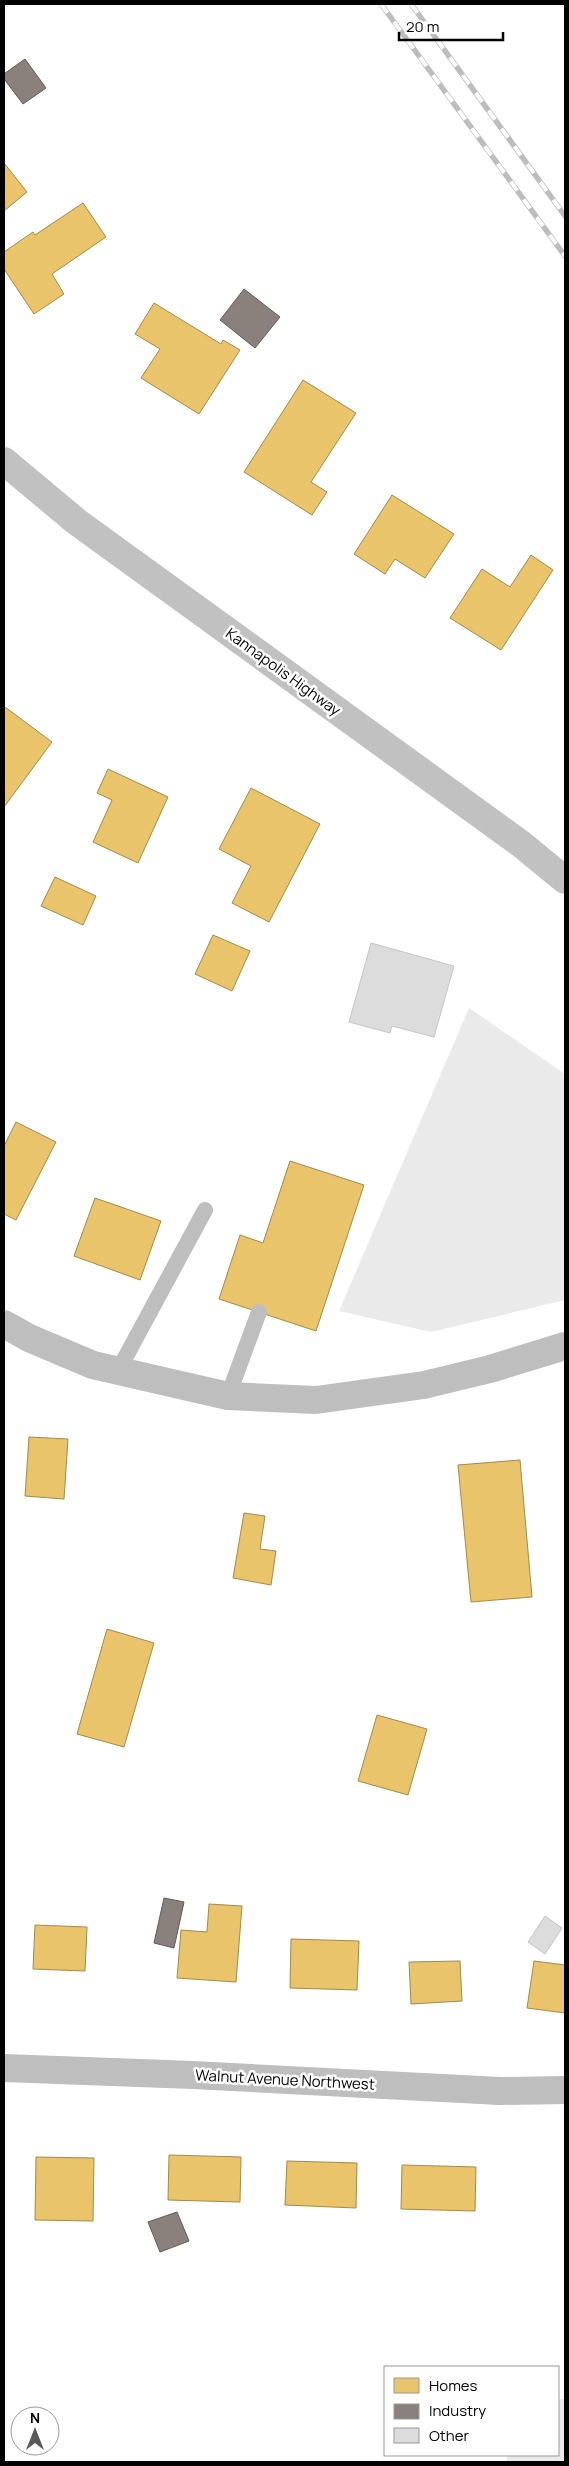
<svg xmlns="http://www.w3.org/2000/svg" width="569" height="2466" viewBox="0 0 569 2466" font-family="Manrope,sans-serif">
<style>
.green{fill:#eaeaea}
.homes{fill:#e9c46a;stroke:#a3894a}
.industry{fill:#8a817c;stroke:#615a57}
.building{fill:#dcdcdc;stroke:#c5c5c5}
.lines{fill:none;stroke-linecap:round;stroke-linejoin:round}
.lane{stroke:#bebebe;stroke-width:16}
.street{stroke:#bebebe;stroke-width:28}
.secondary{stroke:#c1c1c1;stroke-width:28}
.rail-casing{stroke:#bdbdbd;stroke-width:5.5}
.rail{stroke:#fff;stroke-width:4;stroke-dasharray:11;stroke-linecap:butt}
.labels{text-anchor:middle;stroke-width:5;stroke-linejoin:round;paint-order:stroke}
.street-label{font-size:15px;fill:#000;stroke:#fff}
</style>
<rect width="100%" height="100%" fill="#fff"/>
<g class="green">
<polygon points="469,1008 565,1074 565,1300 431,1332 339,1311"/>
<polygon points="558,2399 565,2399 565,2462 507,2462 507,2455 558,2455"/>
</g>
<g class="homes">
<polygon points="4,163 27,192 4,211"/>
<polygon points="83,203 106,237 52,274 64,294 34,314 4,269 4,252 33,232 35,235"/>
<polygon points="154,303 221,344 223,340 240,350 199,414 141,378 160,349 135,334"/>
<polygon points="303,380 356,413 311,482 327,492 312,515 244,472"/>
<polygon points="392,495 454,534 425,578 395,559 385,574 354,554"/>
<polygon points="531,555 553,570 501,650 450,618 482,569 510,587"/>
<polygon points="5,707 52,742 4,807 4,709"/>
<polygon points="108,769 168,797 138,863 93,842 112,800 97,793"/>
<polygon points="251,788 320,824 269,922 232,903 251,866 219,849"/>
<polygon points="55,877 96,896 83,925 41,906"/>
<polygon points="213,935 250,951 232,991 195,974"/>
<polygon points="16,1122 56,1142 16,1220 4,1214 4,1146"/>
<polygon points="290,1161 364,1185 316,1331 219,1299 240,1235 263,1243"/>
<polygon points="95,1198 161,1221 140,1280 74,1256"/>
<polygon points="29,1437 68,1439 64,1499 25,1496"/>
<polygon points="520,1460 532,1597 471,1602 458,1465"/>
<polygon points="244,1513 265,1516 260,1549 276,1551 271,1585 233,1578"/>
<polygon points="107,1629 154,1643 124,1747 77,1734"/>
<polygon points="377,1715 427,1729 408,1795 358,1781"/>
<polygon points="209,1904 242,1906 236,1982 177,1978 181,1930 207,1932"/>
<polygon points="35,1925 87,1927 85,1971 33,1969"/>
<polygon points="291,1939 359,1941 357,1990 290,1988"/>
<polygon points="460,1961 462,2001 411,2004 409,1962"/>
<polygon points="534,1961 565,1965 565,2013 527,2008"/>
<polygon points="169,2155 241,2157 240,2202 168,2200"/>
<polygon points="36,2157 94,2158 93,2221 35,2220"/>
<polygon points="287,2161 357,2163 356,2208 285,2205"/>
<polygon points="402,2165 476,2167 475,2211 401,2209"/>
</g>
<g class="industry">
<polygon points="25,59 46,88 23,104 4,79 4,74"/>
<polygon points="244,289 280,317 255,348 220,320"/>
<polygon points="164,1898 184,1902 174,1948 154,1943"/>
<polygon points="177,2212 189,2241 160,2252 148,2222"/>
</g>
<g class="building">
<polygon points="371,943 454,966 434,1037 392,1026 390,1033 349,1022"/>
<polygon points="545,1916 562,1928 545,1954 528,1942"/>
</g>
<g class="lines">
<g class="lane">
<polyline points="118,1371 205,1210"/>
<polyline points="228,1396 259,1312"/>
</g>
<g class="street">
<polyline points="4,1324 29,1338 93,1365 228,1396 316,1400 424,1385 490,1369 565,1346"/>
<polyline points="4,2068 193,2075 500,2091 565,2090"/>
</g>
<polyline class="secondary" points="4,461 77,522 521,844 565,880"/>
<defs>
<g id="rail">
<polyline points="381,4 565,256"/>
<polyline points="411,4 565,216"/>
</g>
</defs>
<use href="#rail" class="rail-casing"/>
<use href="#rail" class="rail"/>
</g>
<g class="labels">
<g class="street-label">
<text transform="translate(283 672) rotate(36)" y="5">Kannapolis Highway</text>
<text transform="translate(285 2080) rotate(3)" y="5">Walnut Avenue Northwest</text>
</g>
</g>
<rect width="569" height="2466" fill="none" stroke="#000000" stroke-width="10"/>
<rect x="384" y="2366" width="175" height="90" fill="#ffffff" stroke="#999999"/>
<rect x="394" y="2378" width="25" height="15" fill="#e9c46a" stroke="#999999"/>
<text x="429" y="2391" font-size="15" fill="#000000">Homes</text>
<rect x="394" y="2404" width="25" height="15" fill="#8a817c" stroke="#999999"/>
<text x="429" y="2416" font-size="15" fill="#000000">Industry</text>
<rect x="394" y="2428" width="25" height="15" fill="#dcdcdc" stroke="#999999"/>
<text x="429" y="2441" font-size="15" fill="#000000">Other</text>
<g transform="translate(35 2431)"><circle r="24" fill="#ffffff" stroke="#999999"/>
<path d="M0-4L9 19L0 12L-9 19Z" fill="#595959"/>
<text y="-8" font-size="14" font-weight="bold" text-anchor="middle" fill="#000000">N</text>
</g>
<path d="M399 32v8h104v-8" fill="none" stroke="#000000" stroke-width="2.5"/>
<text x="406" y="32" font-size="15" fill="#000000" stroke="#ffffff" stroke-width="4" paint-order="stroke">20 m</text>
</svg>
